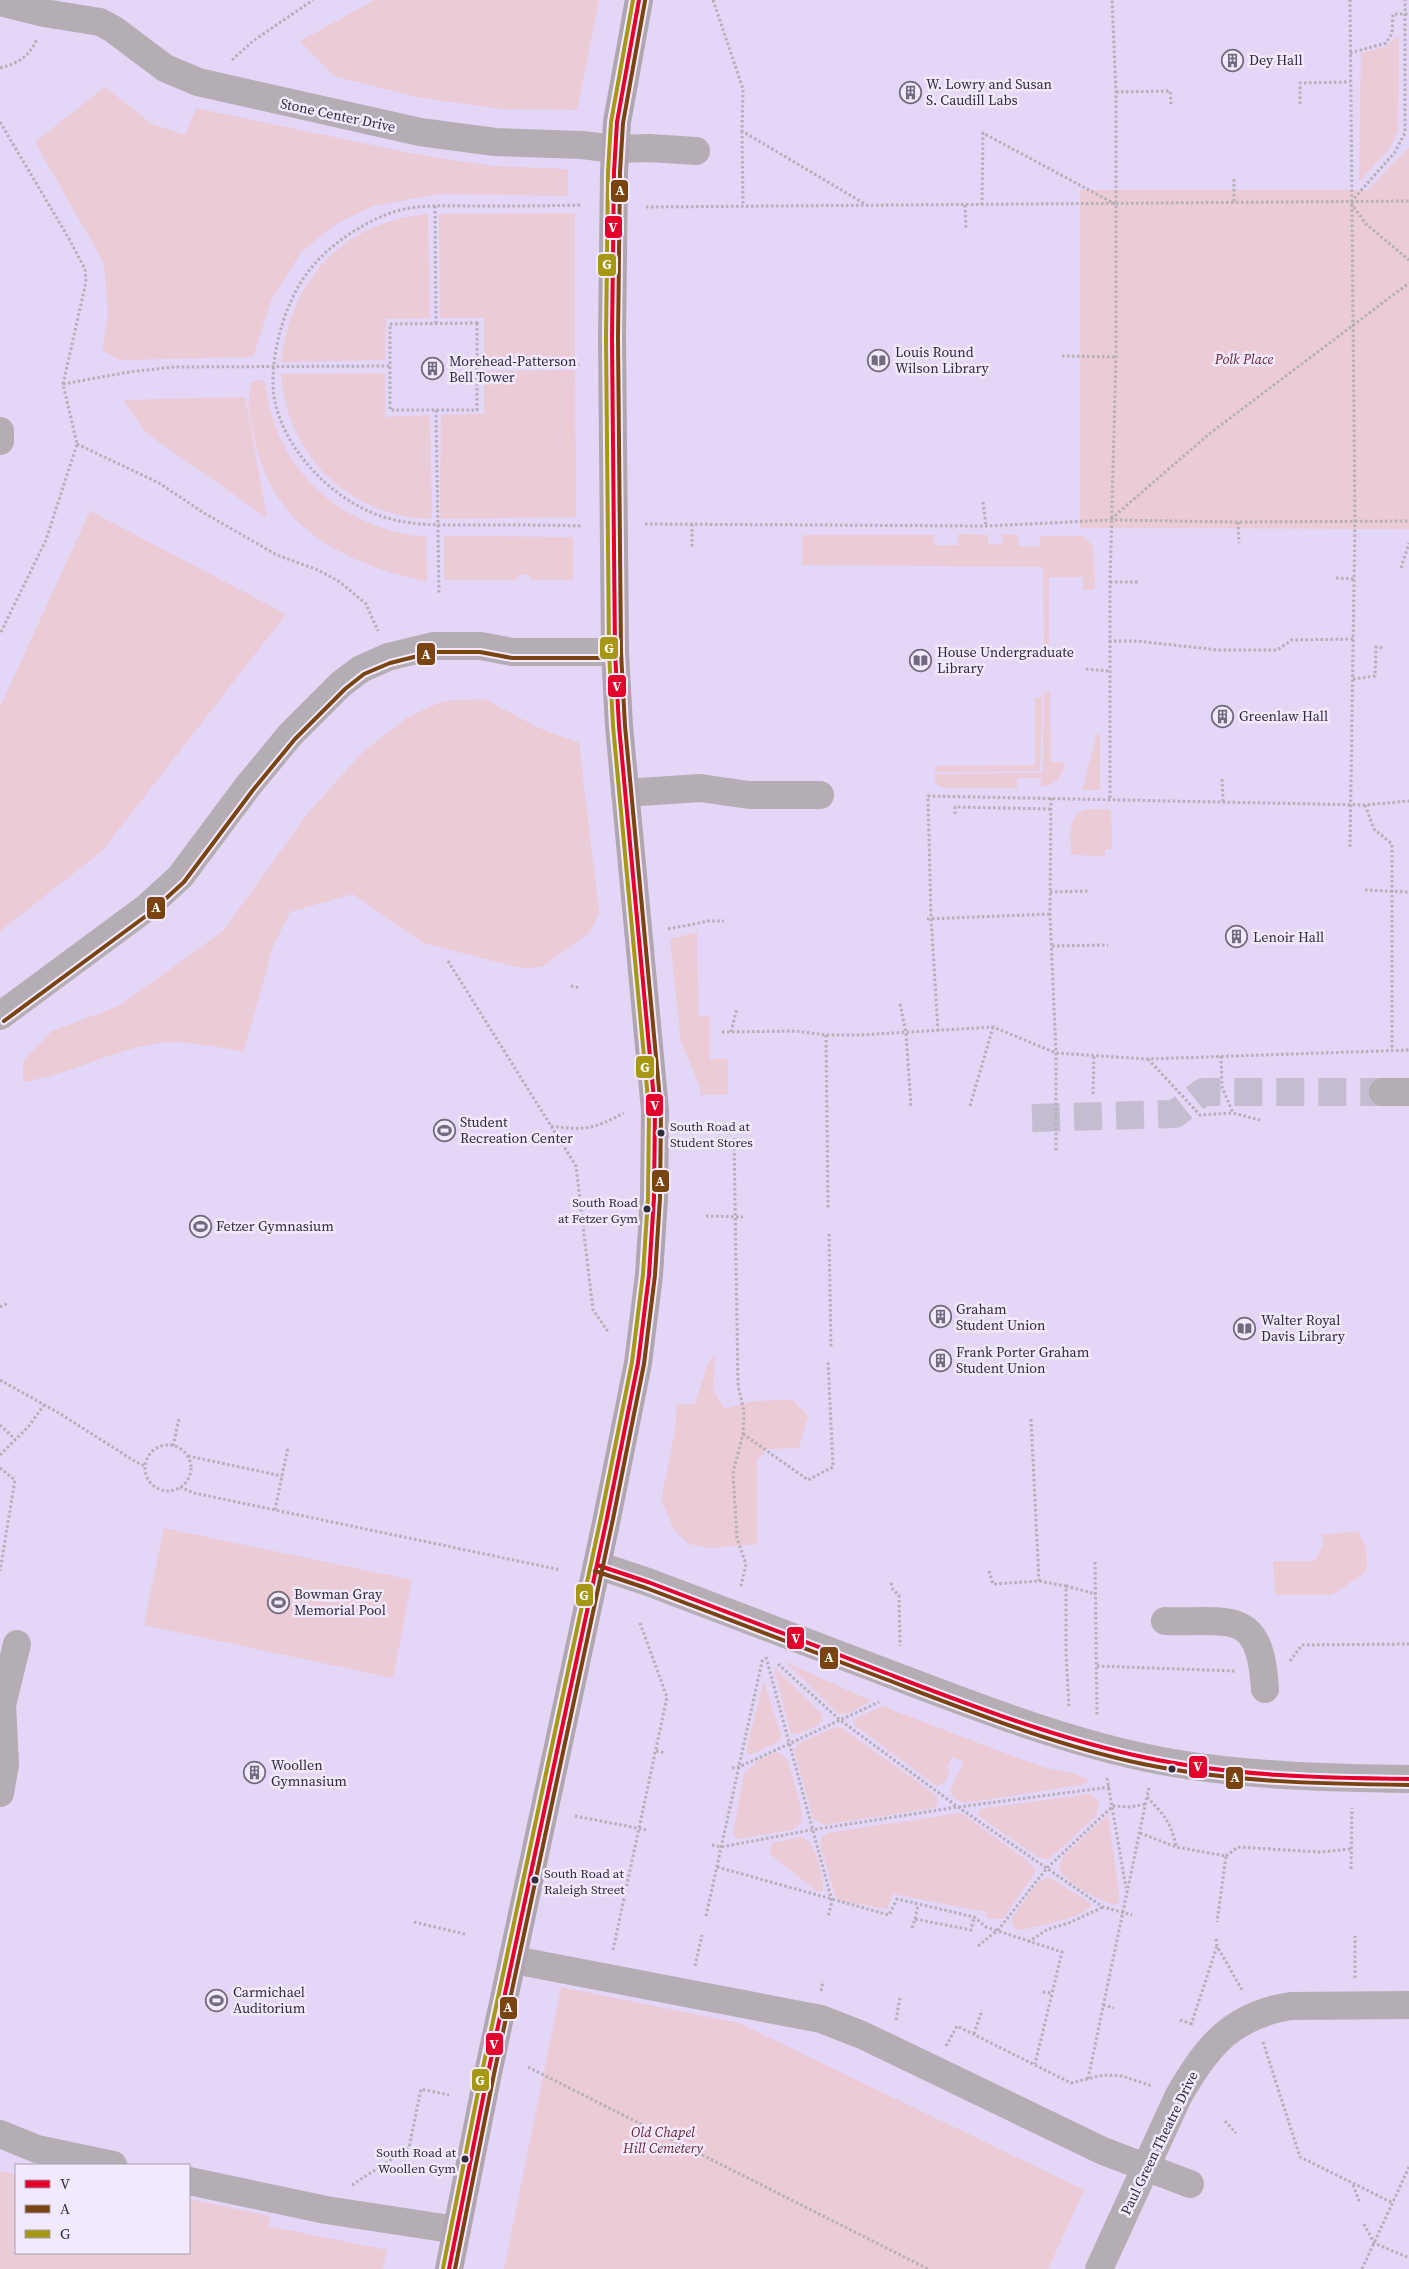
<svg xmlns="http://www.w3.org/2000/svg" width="1409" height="2269" viewBox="0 0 1409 2269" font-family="'Source Serif 4',serif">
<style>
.built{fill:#e3d6f6;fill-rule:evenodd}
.green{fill:#ebcbd5}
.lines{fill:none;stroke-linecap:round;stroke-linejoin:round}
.minor-tunnel{stroke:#c4bdcf;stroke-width:28;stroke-dasharray:28 14;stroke-linecap:butt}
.path{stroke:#b5afb7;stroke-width:3;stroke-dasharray:2.5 2.5;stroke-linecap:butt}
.minor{stroke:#b4adb3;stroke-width:28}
.major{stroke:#afa6af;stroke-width:28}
.bus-1-casing{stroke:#f2e9ff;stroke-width:8}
.bus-2-casing{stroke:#f2e9ff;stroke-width:8}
.bus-3-casing{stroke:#f2e9ff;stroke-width:8}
.bus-1{stroke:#e4002b;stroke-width:4}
.bus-2{stroke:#794410;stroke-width:4}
.bus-3{stroke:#a69815;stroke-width:4}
.bus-dot{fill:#322c3a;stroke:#f2e9ff;stroke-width:2}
.labels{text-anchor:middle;stroke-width:5;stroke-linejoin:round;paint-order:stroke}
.bus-label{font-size:13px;fill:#322c3a;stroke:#f2e9ff;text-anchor:start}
.poi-label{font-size:14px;fill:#322c3a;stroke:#f2e9ff;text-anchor:start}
.street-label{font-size:14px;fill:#322c3a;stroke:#f2e9ff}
.park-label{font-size:14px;font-style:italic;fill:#6c2631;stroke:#f2e9ff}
.line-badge{stroke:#f2e9ff;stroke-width:2}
.badge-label{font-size:14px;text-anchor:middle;font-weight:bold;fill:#fff}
</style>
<rect width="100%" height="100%" fill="#e9e1f4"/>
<path class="built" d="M0,0H1409V2269H0ZM16,2165H189V2253H16Z"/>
<g class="green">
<polygon points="375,0 599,0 577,110 502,109 422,98 334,76 300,41"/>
<polygon points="1397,37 1399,37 1398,130 1390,148 1359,182 1361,53 1385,47"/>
<polygon points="105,87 152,124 185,135 196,108 420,155 494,166 568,169 568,196 439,194 373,206 336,224 301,252 271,301 253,357 120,360 102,350 108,314 104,263 35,142"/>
<polygon points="1409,147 1409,529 1080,528 1080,190 1368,190"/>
<polygon points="575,213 575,360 484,361 484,318 440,318 439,214"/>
<path d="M428,214L430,318L386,319L385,360L281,362C291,279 343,222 428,214Z"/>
<polygon points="575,370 576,517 440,519 441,415 484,414 484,371"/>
<path d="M385,373V417L430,415L432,519C349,516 288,458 281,374Z"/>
<path d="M262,380L265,382C274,468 341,530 426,537L427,582C345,563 276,531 255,442C251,421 245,402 252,382Z"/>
<polygon points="245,397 267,518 145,432 123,400"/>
<polygon points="90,511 286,614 102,851 0,931 0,707"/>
<polygon points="958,534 988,535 988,544 1002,545 1002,534 1018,535 1018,546 1040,547 1040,536 1083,536 1093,546 1095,589 1083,590 1083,577 1049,577 1049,649 1044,650 1043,567 802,565 802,536 805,535 934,535 934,545 958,545"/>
<polygon points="444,536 573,537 573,580 531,580 530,576 523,574 515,580 444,580"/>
<path d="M1044,692H1050L1051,762H1065C1062,777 1056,786 1041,787V778H1017V788H943L936,784L934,774L1043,773Z"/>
<polygon points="1042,697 1040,771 935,772 935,766 1035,765 1035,698"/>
<path d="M484,699L539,728L579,743L599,913L590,932L542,967L521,968L423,943L353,894L290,912L273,946L244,1051C222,1048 188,1041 168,1042C120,1046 72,1074 23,1082V1061L52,1031L119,1006L223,931L308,813L362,753L408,717L443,701Z"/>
<polygon points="1097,734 1100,734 1100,790 1082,790"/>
<path d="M1111,810L1112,849H1105V856L1072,855C1070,842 1067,817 1083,811C1090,808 1103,810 1111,810Z"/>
<polygon points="697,932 698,1016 710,1016 710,1059 728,1059 728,1095 700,1095 700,1086 681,1042 670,939"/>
<polygon points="715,1354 713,1389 724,1409 753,1401 793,1400 808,1416 799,1448 766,1449 757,1460 757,1544 711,1548 689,1544 675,1531 661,1500 675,1431 677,1404 695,1404 707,1366"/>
<polygon points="164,1528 412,1580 393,1678 144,1625"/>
<polygon points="1358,1531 1366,1547 1367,1571 1332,1595 1275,1595 1273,1561 1315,1561 1323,1545 1322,1535"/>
<polygon points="784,1661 871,1701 849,1713 839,1714"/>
<path d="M774,1667L821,1713L823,1720C817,1727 801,1735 791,1734Z"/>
<polygon points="764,1681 781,1736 779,1741 750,1755 746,1751"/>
<path d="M882,1706C935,1726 987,1747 1040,1766C1054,1771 1076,1771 1088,1780L1086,1784L965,1803L953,1798L950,1790L964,1762L952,1757L947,1768L950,1770L945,1783L937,1786L853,1724L854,1719Z"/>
<polygon points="835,1727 842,1728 937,1796 937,1805 933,1808 824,1825 813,1818 794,1749 801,1742"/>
<polygon points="775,1752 783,1755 788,1761 802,1811 801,1823 793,1830 737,1839 733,1832 744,1774 759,1760"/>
<polygon points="1091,1794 1099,1803 1096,1816 1048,1860 1038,1857 980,1817 978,1813 980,1809 986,1808"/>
<polygon points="959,1813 966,1816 1025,1859 1036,1871 1003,1919 986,1918 986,1912 893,1894 887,1909 841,1901 835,1896 820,1844 823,1836 828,1833"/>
<path d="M1108,1815L1120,1901L1115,1905C1103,1903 1061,1880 1059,1868L1063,1856Z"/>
<path d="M801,1837C817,1842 820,1871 823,1886V1890L818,1892L769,1853L772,1843Z"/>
<path d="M1048,1877L1088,1901L1091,1905C1085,1918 1037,1926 1022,1930L1014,1928L1011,1919L1039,1882Z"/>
<polygon points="561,1987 739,2023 1084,2190 1048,2269 504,2269"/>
<polygon points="0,2171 16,2174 16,2253 189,2253 189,2199 270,2216 268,2226 387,2250 383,2269 0,2269"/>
</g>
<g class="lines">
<polyline class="minor-tunnel" points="1032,1118 1175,1114 1203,1092 1383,1092"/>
<g class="path">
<polyline points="713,0 743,89 742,131 865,204"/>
<polyline points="1350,53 1386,43 1392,33 1393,14 1409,14"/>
<polyline points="232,60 253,41 313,0"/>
<path d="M0,68C18,63 29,57 37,39"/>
<polyline points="1116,92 1170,91 1171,104"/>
<polyline points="1300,104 1300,83 1350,82"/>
<polyline points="0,122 68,237 85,269 86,282 63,384 77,444 46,540 0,634"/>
<polyline points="742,131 743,206"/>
<polyline points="1234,179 1234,204"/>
<polyline points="1351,202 1395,152 1405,133 1405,0"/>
<polyline points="1351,203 1366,224 1409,260"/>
<path d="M580,205C545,206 511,206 476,206C447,206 413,203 385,215C357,227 331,244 311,268C286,299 272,347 273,387C276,440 325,494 373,513C406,527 443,525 479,525C514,525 548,525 583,526"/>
<polyline points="965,205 966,230"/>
<polyline points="982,205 983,133 1115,204"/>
<polyline points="435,206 436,324"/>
<polyline points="646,207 1409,201"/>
<polygon points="477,323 477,410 390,410 390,324"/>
<polyline points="1062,356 1116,357"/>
<polyline points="477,366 581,365"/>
<polyline points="63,384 129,372 174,367 390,366"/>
<polyline points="436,410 439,595"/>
<polyline points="77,444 159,483 204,513 277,555 318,570 340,582 366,604 378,631"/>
<polyline points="983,502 986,526"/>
<polyline points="1111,519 1209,434 1409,283"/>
<polyline points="1238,522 1239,543"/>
<polyline points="645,524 986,526 1110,520 1238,522 1409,521"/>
<polyline points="692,524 692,548"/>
<polyline points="1401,568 1409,543"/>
<polyline points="1336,578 1354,579"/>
<polyline points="1110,582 1140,582"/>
<polyline points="1109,641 1136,641 1219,650 1277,650 1292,640 1354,639"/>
<polyline points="1086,669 1109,671"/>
<polyline points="1353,679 1375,676 1376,647 1384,648"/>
<polyline points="1222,779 1223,801"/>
<polyline points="1051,798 1050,914 1056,1053 1056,1152"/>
<polyline points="1110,798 1110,582 1116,357 1116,92 1112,0"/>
<polyline points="1365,805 1374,829 1392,844 1392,1050"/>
<polyline points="955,814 955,807 1051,809"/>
<polyline points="1350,847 1355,522 1350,0"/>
<polyline points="1365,890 1409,892"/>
<polyline points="1050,892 1089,891"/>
<polyline points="927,919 1050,914"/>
<polyline points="668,929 709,921 724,921"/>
<polyline points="1052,946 1108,945"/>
<polyline points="448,961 576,1166 593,1310 609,1333"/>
<polyline points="571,986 580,988"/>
<polyline points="900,1004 906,1033 911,1107"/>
<polyline points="938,1031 931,918 928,796 1365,805 1409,801"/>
<polyline points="722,1032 795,1031 826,1035 860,1035 993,1027 1056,1053 1147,1059 1409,1050"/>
<polyline points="731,1032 737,1008"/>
<polyline points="826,1035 828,1208"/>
<polyline points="1221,1056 1222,1087 1233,1113 1260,1120"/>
<polyline points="1148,1059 1200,1115 1233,1113"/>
<polyline points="1093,1094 1094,1055"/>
<polyline points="970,1106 993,1027"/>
<path d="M551,1126C585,1131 593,1129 624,1113"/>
<polyline points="734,1138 738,1386 744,1411 743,1434 733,1473 737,1538 746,1564 741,1586"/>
<polyline points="706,1216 743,1217"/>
<polyline points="829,1234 831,1347"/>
<polyline points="0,1307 9,1303"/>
<polyline points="0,1380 59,1413 136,1462 145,1466"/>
<polyline points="1031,1419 1039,1581"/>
<polyline points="0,1425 15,1439"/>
<polyline points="743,1434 808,1480 833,1467 828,1361"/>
<circle cx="168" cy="1468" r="23"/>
<polyline points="173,1446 179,1419"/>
<polyline points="0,1455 29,1426 44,1405"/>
<polyline points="188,1456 282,1476"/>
<polyline points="0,1468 15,1480 0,1571"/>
<polyline points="180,1487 194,1493 561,1570"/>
<polyline points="275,1510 288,1447"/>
<polyline points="1095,1562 1097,1716"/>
<polyline points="989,1571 993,1584 1039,1581 1066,1586 1066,1653 1069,1708"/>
<polyline points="891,1583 893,1590 899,1595 900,1646"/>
<polyline points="1066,1586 1096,1594"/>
<polyline points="766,1657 832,1901 828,1917"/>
<polyline points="1290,1661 1302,1645 1409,1644"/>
<polyline points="778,1664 840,1720 958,1807 1103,1907 1132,1915"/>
<polyline points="1097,1666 1235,1671"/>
<polyline points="656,1751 666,1753"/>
<polyline points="732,1768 739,1767 879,1702"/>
<polyline points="1107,1778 1126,1888"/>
<path d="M1147,1797C1164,1815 1171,1822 1176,1846"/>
<polyline points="575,1816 647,1830"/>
<polyline points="1140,1833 1176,1847 1226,1856 1217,1922"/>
<polyline points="712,1845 721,1847 811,1830 958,1807 1110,1787"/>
<polyline points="1226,1856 1238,1847 1319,1852 1351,1849"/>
<polyline points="717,1867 889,1915 897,1899 974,1917 986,1927 1062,1952 1035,2064"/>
<polyline points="1351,1869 1352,1808"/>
<polyline points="706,1916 763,1657"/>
<polyline points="915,1919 918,1905"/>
<polyline points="414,1922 465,1934"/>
<polyline points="912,1928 915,1919 971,1930 974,1917"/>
<polyline points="1216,1939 1217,1946 1242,1990"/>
<polyline points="1028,1942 1048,1929 1069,1923 1103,1907"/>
<polyline points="978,1946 998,1930 1047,1868 1113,1806 1130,1807 1146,1804"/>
<polyline points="613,1950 667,1697 640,1623"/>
<polyline points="695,1966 702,1935"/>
<polyline points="1355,1978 1355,1936"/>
<polyline points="821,1991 823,1981"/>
<polyline points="1043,1992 1051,1993"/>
<polyline points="1103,2005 1114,2008"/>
<polyline points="896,2020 900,1998"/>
<polyline points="1180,2020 1192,2024"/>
<polyline points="1191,2025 1217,1946"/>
<polyline points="974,2034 982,2010"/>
<polyline points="1263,2042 1300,2157 1393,2203"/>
<polyline points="946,2046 957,2026 1071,2083 1103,2075 1122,2076 1152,2086"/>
<polyline points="528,2067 928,2269"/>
<polyline points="1088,2079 1149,1787"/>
<polyline points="1225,2121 1236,2133"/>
<polyline points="352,2185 409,2148 421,2089 449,2095"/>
<polyline points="1353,2185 1360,2203"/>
<polyline points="1364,2224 1374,2243 1409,2258"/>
<polyline points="1362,2269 1409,2167"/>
</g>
<g class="minor">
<polyline points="0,2 44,13 100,22 113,29 165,68 198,82 420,132 495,142 582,145 615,149 649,148 696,151"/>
<polyline points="0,431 0,441"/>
<polyline points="625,793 700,788 749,795 820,795"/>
<polyline points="0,1016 146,908 180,877 248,786 290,735 341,684 361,669 388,657 433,646 481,646 512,652 615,652"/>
<polyline points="1383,1092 1409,1092"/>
<path d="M597,1565L648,1582C731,1614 815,1645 898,1677C987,1711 1085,1749 1179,1764C1254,1776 1332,1778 1409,1779"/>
<path d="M1165,1621C1232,1623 1260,1608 1265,1689"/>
<polyline points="0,1793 5,1764 2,1705 17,1644"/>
<polyline points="514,1960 821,2019 862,2035 1103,2151 1190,2184"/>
<polyline points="0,2134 37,2149 113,2165"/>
<polyline points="189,2181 326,2210 457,2230"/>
<path d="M1099,2269L1178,2097C1206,2047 1232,2015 1291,2006L1409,2005"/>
</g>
<polyline class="major" points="449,2269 488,2073 607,1518 638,1363 649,1275 654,1198 655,1110 619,726 615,652 612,338 614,172 617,122 639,0"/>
<defs>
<g id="bus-1">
<path d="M597,1565L648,1582C727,1612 807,1642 886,1673C970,1705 1055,1738 1143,1757C1230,1776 1320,1778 1409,1779"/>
<polyline points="449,2269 488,2073 607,1518 638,1363 649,1275 654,1198 655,1110 619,726 615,652 612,338 614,172 617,122 639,0"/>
</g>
<g id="bus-2">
<polyline points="4,1021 150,913 184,882 253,790 295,739 345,689 364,674 390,663 434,652 480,652 512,658 615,658"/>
<path d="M595,1571L646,1588C725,1618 805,1648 885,1679C969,1711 1054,1745 1143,1764C1230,1782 1320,1784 1409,1785"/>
<polyline points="455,2269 494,2074 613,1519 644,1364 655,1275 660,1198 661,1110 625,726 621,652 618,338 620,172 623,123 645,1"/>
</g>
<polyline id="bus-3" points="443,2268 482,2072 601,1517 632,1362 643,1274 648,1198 649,1110 613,726 609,652 606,338 608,172 611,122 633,0"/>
</defs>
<use href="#bus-1" class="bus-1-casing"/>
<use href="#bus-2" class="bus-2-casing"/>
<use href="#bus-3" class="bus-3-casing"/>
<use href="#bus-1" class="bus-1"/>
<use href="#bus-2" class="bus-2"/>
<use href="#bus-3" class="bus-3"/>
</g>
<defs>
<symbol id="building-ring" viewBox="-11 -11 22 22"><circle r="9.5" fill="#f2e9ff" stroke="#726b7b" stroke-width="1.5"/><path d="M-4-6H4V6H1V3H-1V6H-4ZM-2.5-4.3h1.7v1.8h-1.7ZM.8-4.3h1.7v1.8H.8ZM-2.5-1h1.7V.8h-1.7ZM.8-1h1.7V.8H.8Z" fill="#726b7b"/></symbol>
<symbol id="library-ring" viewBox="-11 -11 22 22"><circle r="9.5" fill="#f2e9ff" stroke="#726b7b" stroke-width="1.5"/><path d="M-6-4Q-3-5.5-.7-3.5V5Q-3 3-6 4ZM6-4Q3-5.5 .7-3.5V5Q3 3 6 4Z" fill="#726b7b"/></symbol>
<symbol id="stadium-ring" viewBox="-11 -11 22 22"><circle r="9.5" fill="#f2e9ff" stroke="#726b7b" stroke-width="1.5"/><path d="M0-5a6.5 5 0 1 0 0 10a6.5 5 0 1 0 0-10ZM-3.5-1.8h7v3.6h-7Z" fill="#726b7b"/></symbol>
</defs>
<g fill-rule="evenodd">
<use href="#building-ring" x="1220" y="48" width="25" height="25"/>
<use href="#building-ring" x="898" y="80" width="25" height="25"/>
<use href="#library-ring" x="866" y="348" width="25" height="25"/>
<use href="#building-ring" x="420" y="356" width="25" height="25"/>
<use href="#library-ring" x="908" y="648" width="25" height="25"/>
<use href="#building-ring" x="1210" y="704" width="25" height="25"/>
<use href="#building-ring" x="1224" y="924" width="25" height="25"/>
<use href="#stadium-ring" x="432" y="1118" width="25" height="25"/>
<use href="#stadium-ring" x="188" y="1214" width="25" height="25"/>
<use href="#building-ring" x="928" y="1304" width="25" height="25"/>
<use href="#library-ring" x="1232" y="1316" width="25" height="25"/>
<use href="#building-ring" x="928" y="1348" width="25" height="25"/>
<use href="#stadium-ring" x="266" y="1590" width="25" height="25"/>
<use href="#building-ring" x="242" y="1760" width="25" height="25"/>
<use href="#stadium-ring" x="204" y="1988" width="25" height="25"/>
</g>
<g class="bus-dot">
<circle cx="661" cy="1133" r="4.5"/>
<circle cx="647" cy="1209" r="4.5"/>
<circle cx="1172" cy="1769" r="4.5"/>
<circle cx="535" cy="1880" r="4.5"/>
<circle cx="465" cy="2159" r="4.5"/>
</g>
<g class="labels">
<g class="bus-label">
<text x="670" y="1131">South Road at<tspan x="670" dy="16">Student Stores</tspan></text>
<text x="638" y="1207" text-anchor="end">South Road<tspan x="638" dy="16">at Fetzer Gym</tspan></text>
<text x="544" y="1878">South Road at<tspan x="544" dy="16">Raleigh Street</tspan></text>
<text x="456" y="2157" text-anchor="end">South Road at<tspan x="456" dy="16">Woollen Gym</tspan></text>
</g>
<g class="poi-label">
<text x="1249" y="65">Dey Hall</text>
<text x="926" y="89">W. Lowry and Susan<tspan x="926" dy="16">S. Caudill Labs</tspan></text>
<text x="895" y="357">Louis Round<tspan x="895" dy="16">Wilson Library</tspan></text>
<text x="449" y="366">Morehead-Patterson<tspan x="449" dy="16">Bell Tower</tspan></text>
<text x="937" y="657">House Undergraduate<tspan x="937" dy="16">Library</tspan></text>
<text x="1239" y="721">Greenlaw Hall</text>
<text x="1253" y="942">Lenoir Hall</text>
<text x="460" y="1127">Student<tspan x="460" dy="16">Recreation Center</tspan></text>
<text x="216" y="1231">Fetzer Gymnasium</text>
<text x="956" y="1314">Graham<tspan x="956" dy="16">Student Union</tspan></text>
<text x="1261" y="1325">Walter Royal<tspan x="1261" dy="16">Davis Library</tspan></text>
<text x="956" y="1357">Frank Porter Graham<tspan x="956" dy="16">Student Union</tspan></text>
<text x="294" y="1599">Bowman Gray<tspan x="294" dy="16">Memorial Pool</tspan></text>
<text x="271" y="1770">Woollen<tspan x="271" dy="16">Gymnasium</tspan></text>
<text x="233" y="1997">Carmichael<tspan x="233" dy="16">Auditorium</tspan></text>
</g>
<g class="street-label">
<text transform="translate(338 115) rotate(12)" y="5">Stone Center Drive</text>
<text transform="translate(1159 2143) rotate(-64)" y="5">Paul Green Theatre Drive</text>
</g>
<g class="park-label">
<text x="1244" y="364">Polk Place</text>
<text x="663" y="2137">Old Chapel<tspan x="663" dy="16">Hill Cemetery</tspan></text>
</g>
</g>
<g class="line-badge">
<rect x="610" y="179" width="19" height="24" rx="5" fill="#794410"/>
<rect x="604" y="215" width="19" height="24" rx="5" fill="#e4002b"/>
<rect x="597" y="253" width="20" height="24" rx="5" fill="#a69815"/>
<rect x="599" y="636" width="20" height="24" rx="5" fill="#a69815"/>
<rect x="416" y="642" width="20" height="24" rx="5" fill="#794410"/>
<rect x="607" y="674" width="20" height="24" rx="5" fill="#e4002b"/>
<rect x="146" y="896" width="20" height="24" rx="5" fill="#794410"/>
<rect x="635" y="1055" width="20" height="24" rx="5" fill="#a69815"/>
<rect x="645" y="1093" width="19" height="24" rx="5" fill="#e4002b"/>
<rect x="651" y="1169" width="19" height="24" rx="5" fill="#794410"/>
<rect x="575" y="1583" width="19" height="24" rx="5" fill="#a69815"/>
<rect x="786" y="1626" width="19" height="24" rx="5" fill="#e4002b"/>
<rect x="819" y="1646" width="20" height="24" rx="5" fill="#794410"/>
<rect x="1188" y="1755" width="20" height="24" rx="5" fill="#e4002b"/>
<rect x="1225" y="1766" width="19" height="24" rx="5" fill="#794410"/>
<rect x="499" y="1996" width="19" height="24" rx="5" fill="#794410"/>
<rect x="485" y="2032" width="19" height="24" rx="5" fill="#e4002b"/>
<rect x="471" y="2068" width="19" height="24" rx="5" fill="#a69815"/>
</g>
<g class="badge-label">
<text x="620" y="195">A</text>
<text x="613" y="232">V</text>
<text x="607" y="269">G</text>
<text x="609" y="653">G</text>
<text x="426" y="659">A</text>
<text x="617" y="691">V</text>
<text x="156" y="912">A</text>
<text x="645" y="1072">G</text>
<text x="655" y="1110">V</text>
<text x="660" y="1186">A</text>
<text x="584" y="1600">G</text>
<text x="796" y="1643">V</text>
<text x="829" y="1662">A</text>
<text x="1198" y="1771">V</text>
<text x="1235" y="1782">A</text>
<text x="508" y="2012">A</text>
<text x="494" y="2049">V</text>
<text x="480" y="2085">G</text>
</g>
<rect x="15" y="2164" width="175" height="90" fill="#f2e9ff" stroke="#a59db0"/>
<rect x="25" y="2180" width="25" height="8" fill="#e4002b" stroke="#a59db0"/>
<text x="60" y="2189" font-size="15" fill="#322c3a">V</text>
<rect x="25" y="2205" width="25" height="8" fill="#794410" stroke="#a59db0"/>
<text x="60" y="2214" font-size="15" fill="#322c3a">A</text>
<rect x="25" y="2230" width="25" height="8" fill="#a69815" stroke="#a59db0"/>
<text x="60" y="2239" font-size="15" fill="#322c3a">G</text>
</svg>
